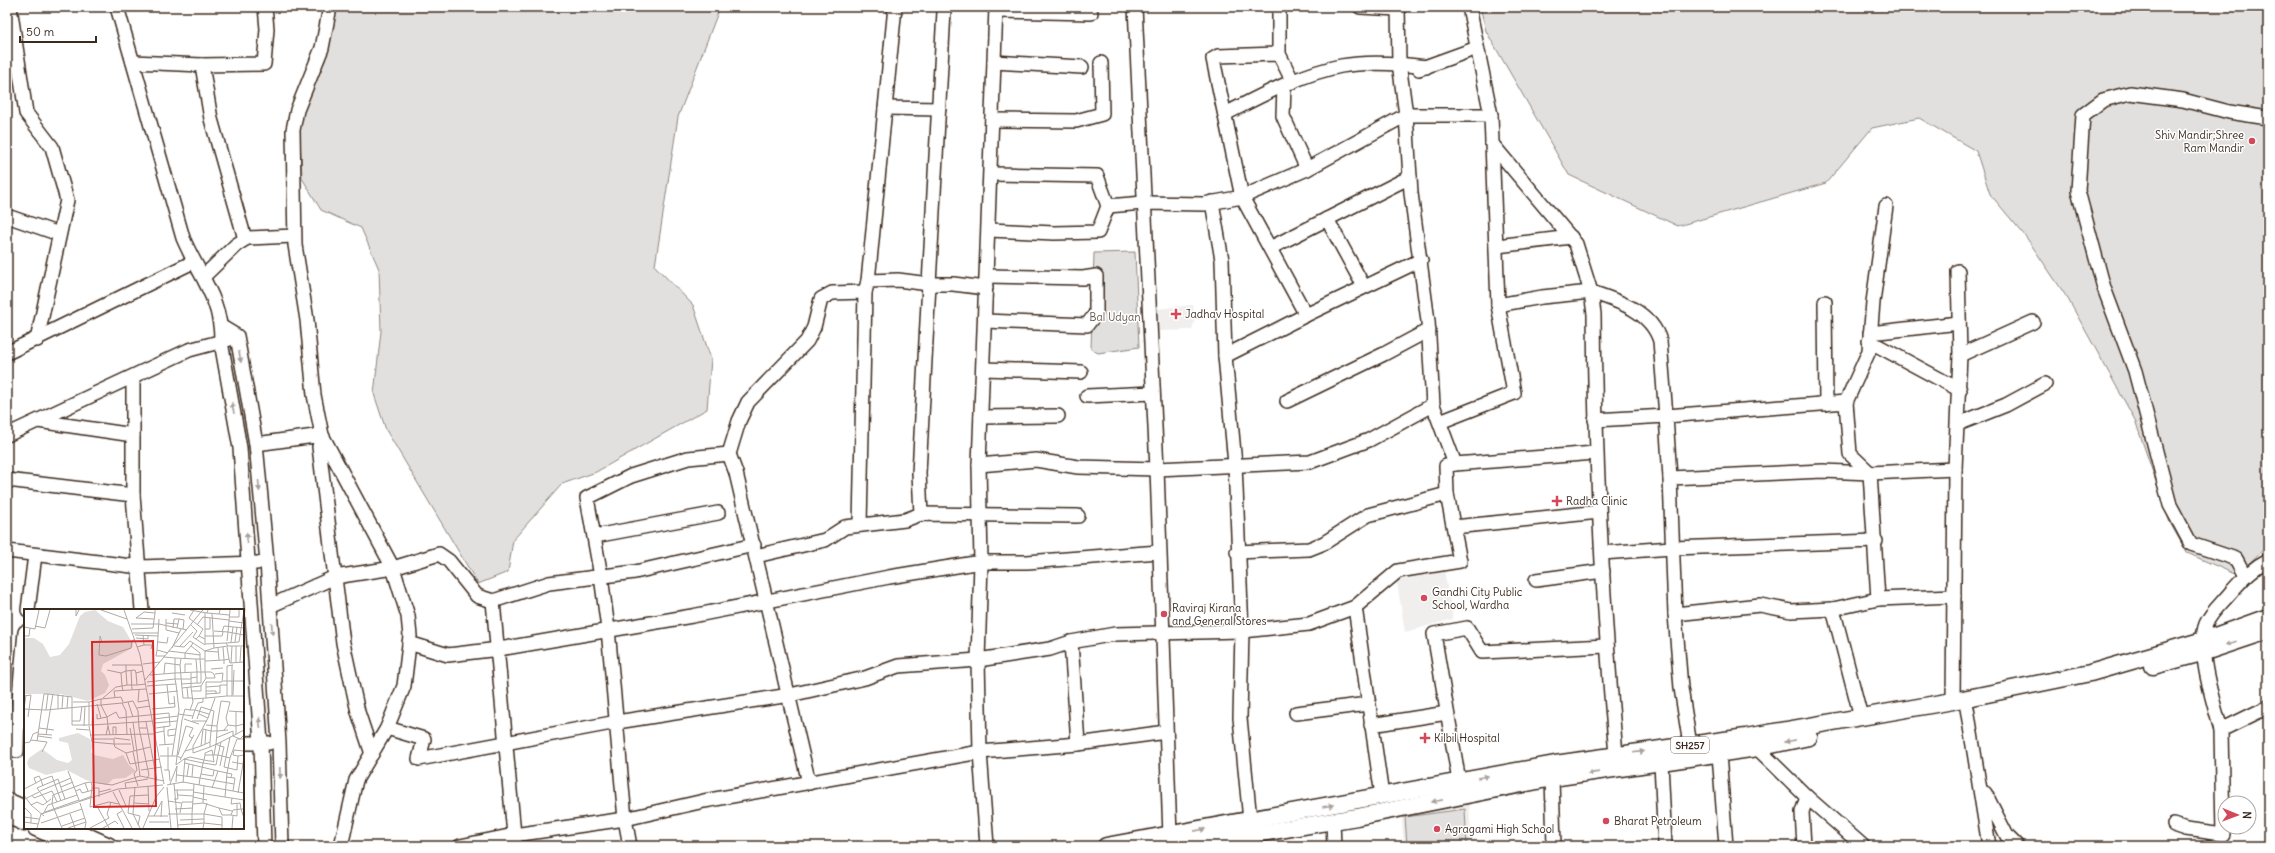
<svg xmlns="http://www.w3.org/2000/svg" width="2275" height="853" viewBox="0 0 2275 853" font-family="Delius,sans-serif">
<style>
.built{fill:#f1efee}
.green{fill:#e2e0de;stroke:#8e857e}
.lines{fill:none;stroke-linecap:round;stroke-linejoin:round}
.minor-casing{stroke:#3b2a1e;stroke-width:16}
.major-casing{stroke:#3b2a1e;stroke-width:19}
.minor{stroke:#fff;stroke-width:13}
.major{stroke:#fff;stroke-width:16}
.oneway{fill:#a79f9a}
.poi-dot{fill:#d1495b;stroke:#fff;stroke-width:1.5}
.labels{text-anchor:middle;stroke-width:3;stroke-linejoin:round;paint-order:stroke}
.shield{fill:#fff;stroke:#766a62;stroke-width:1}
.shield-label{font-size:10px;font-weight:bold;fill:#3b2a1e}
.poi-label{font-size:11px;fill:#3b2a1e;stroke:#fff;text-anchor:start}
.park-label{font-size:11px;fill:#65584e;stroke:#fff}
.inset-road{fill:none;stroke:#b1aaa5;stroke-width:1}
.view{fill:#d62828;fill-opacity:0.15;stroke:#d62828;stroke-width:2}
.inset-edge{fill:none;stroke:#3b2a1e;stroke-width:2}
</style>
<rect width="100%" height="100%" fill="#fff"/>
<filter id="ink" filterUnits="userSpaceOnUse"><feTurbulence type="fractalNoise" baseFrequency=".025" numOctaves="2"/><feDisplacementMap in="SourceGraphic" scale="8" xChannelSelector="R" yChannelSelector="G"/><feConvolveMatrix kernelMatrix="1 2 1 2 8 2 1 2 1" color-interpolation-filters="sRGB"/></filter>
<g filter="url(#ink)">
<g class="built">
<polygon points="1193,305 1195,319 1192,330 1158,331 1157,309"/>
<polygon points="1444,570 1453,619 1405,632 1396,577"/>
<polygon points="1469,803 1472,846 1404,846 1401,812"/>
</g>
<g class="green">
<polygon points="339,7 720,7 678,117 655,266 693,305 711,359 707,409 596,472 562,484 513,540 508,572 478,584 386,430 374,394 381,331 379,269 361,228 321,210 302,178 299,119 309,80 325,61 330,21"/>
<polygon points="1480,7 2268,7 2268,545 2237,575 2187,553 2170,523 2135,420 2068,299 2026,237 1990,194 1976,151 1919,118 1872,128 1826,183 1678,226 1569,175 1486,31"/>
<polygon points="1135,252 1139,347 1098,353 1091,349 1094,253"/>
<polygon points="1465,809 1467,846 1407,846 1405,817"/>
</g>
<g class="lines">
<defs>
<g id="minor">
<polyline points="10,7 26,113 52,147 67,200 37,340"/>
<path d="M117,7L183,238C199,276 222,299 221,342L240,448L261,743L264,846"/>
<polyline points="330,7 322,48 297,110 293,130 295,245 307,320 314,395 322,435 393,568 408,616 410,636 404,686 387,728 356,780 341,846"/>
<polyline points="1135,7 1157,469 1170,836"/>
<polyline points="1279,7 1279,54 1293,82"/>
<polyline points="1360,7 1398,9"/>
<polyline points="1469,7 1491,115"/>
<polyline points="996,11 1091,13"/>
<polyline points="133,62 202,65 264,64 267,29 265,7"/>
<polyline points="994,62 1082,67"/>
<polyline points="202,65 211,119 245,239"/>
<polyline points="1419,69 1477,48"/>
<polyline points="1284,86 1283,116 1307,169"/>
<polyline points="885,108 939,109"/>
<path d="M1225,114C1261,96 1300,74 1341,66C1369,61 1398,63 1426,67"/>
<polyline points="992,120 1076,121 1102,114 1101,63"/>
<path d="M1492,144L1576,244L1591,292C1618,301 1651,311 1660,341L1666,416L1595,420"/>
<polyline points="1212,202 1222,260 1225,356"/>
<polyline points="1108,206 1143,203 1204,204 1242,197 1213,59 1218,56 1279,54"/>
<polyline points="7,216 59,234"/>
<polyline points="1327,219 1364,287"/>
<polyline points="989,230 1054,233 1098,232 1108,206 1097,176 991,174"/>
<polyline points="1497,246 1571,237"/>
<polyline points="1270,248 1410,177"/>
<polyline points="203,277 236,245 247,238 294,236"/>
<polyline points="868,281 895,7"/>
<polyline points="1825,302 1826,404"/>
<path d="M1498,305L1542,297L1591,292L1594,314C1595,461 1603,608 1616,755"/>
<polyline points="1306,315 1421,260"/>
<polyline points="985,321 1087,325 1096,313 1096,276 1083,278 987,276"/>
<polyline points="222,327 237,336 256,444 267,562 279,743 282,846"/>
<polyline points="1870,333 1959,323"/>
<polyline points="1869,341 1960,390"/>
<polyline points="7,353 193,262"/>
<polyline points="1960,355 2033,322"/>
<polyline points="983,369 1081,372"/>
<polyline points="1087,396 1153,393"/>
<polyline points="1287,401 1384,354 1429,330"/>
<polyline points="1846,402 1869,351 1873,302 1886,206"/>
<polyline points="981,417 1058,416"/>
<polyline points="38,421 133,435"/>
<polyline points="1958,424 2006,405 2045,384"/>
<polyline points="7,435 189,350 230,339"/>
<polyline points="256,444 322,435 319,447 343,643 358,712 372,754"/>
<polyline points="729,454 739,421 748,402 807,341 814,327 821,299 832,293 865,292"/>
<polyline points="1455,464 1595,453"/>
<polyline points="979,465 1036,460 1078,467 1157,469 1310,462 1369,440 1433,405"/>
<polyline points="1670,478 1666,416 1846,402 1850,454 1870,473"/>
<polyline points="7,480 133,495 142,610"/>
<polyline points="133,495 133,377"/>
<polyline points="921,514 919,473 929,284 953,284 986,288"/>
<polyline points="860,525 865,292 868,281 898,280 929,284 944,11"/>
<polyline points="1454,527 1599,512"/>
<polyline points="595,536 718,513"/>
<polyline points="7,551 140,567 257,563"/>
<polyline points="1237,552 1309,549 1324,543 1368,515 1447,494"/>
<polyline points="1602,553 1672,548 1876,541"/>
<polyline points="756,556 825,540 845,527 905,520 921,514 1078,516"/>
<path d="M2268,560C2252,568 2243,579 2231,592C2224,601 2210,613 2206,624C2196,649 2214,704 2221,730L2268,707"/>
<polyline points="2245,576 2236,559 2191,544 2170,505 2135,371 2104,288 2078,191 2083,115 2103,100 2130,93 2183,100 2229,112 2268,118"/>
<polyline points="1536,580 1603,571"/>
<polyline points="1878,599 1954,596"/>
<polyline points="493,601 515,846"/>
<polyline points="270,606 335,577 393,568 439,554 449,561 477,596 493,601 549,583 635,572 754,545"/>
<polyline points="1355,607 1382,796"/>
<polyline points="28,610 35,555"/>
<polyline points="1675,614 1670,478 1823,471 1870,473"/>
<polyline points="409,643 448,655 499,649 692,616 889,577 981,562 1027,562 1159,552"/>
<polyline points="1953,701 1955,469 1960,355 1958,271"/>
<polyline points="1967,708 1989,846"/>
<polyline points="1296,713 1368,704"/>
<polyline points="1861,717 1833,609 1878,599 1870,473 1955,469"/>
<polyline points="1371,725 1447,713"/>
<polyline points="387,728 424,739 419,759 617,722 790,695 865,678 898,666 978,660 1050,649 1071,642"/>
<polyline points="243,743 269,743"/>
<polyline points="1752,743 1807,797 1863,846"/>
<polyline points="1078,744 1071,642 1115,634 1242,631 1309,624 1355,607 1398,571 1460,561 1447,494 1446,466 1455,464 1433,405 1428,321 1411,193 1406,115 1491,115 1498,305 1514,393 1440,422"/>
<polyline points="1690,745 1681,688 1675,614 1760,605 1791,611 1833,609"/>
<polyline points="17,751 18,706 25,632"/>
<polyline points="1719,754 1726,846"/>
<polyline points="1661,763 1665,846"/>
<polyline points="1552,778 1554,846"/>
<polyline points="1459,781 1434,634 1467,628 1482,652 1606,646"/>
<polyline points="1985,793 2007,836 2017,846"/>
<polyline points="1333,821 1334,846"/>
<polyline points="2174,825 2186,829 2223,834 2221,730"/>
<polyline points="460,846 514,835 625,819 704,801 980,752 1078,744 1166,732"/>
<polyline points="630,846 625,819 608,629 601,576 587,498 631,476 688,458 729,454 736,473 809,783"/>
<polyline points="987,846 980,752 978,660 981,562 979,465 996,7"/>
<polyline points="1254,846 1250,820 1240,718 1242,631 1235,464 1225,356 1306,315 1242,197 1307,169 1406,115 1399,63 1398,7"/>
<polyline points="1804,846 1802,812 1807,797"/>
</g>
<g id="major">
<polyline points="2153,666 2205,652 2268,631"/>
<polyline points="7,801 25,809"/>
<polyline points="7,815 25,823"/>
<polyline points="36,828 77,846"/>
<polyline points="69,828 109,846"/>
<polyline points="1106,846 1555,764 1746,737 1953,701 2090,673 2204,640 2268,617"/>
<polyline points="1185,846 1357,817 1552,778 1757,748 1809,737"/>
</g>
</defs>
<use href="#minor" class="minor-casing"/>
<use href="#major" class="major-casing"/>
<use href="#minor" class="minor"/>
<use href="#major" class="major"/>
</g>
<defs><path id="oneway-solid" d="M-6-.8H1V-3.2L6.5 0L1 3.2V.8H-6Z"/></defs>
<g class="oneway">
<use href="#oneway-solid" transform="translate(240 357) rotate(80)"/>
<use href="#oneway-solid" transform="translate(233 408) rotate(-100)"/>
<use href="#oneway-solid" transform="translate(259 486) rotate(85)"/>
<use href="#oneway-solid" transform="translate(247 538) rotate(-95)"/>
<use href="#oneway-solid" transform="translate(272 629) rotate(86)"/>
<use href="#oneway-solid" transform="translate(2231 643) rotate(162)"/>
<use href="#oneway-solid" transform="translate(260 723) rotate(-94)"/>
<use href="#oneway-solid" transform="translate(1790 741) rotate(169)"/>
<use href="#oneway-solid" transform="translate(1639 752) rotate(-7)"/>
<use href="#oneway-solid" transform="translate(280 773) rotate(88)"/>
<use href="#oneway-solid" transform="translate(1593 773) rotate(172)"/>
<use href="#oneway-solid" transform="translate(1483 777) rotate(-10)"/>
<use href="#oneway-solid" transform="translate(1437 801) rotate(169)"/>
<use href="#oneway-solid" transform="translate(1328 806) rotate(-10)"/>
<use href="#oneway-solid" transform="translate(1200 830) rotate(-11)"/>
</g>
</g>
<g class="poi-dot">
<circle cx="2252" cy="141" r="4"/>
<path d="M1174 308h4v4h4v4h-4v4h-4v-4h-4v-4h4z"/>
<path d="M1555 495h4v4h4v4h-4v4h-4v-4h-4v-4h4z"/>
<circle cx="1424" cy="598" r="4"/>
<circle cx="1164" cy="614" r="4"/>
<path d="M1423 732h4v4h4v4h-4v4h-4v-4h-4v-4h4z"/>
<circle cx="1606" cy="821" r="4"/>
<circle cx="1437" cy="829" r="4"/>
</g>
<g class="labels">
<rect class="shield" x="1671" y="737" width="38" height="16" rx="3"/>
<g class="shield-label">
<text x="1690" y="749">SH257</text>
</g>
<g class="poi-label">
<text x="2244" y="139" text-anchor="end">Shiv Mandir;Shree<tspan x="2244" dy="13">Ram Mandir</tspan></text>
<text x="1185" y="318">Jadhav Hospital</text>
<text x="1566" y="505">Radha Clinic</text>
<text x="1432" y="596">Gandhi City Public<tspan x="1432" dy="13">School, Wardha</tspan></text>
<text x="1172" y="612">Raviraj Kirana<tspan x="1172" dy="13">and General Stores</tspan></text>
<text x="1434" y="742">Kilbil Hospital</text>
<text x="1614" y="825">Bharat Petroleum</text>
<text x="1445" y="833">Agragami High School</text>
</g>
<g class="park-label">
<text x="1115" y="321">Bal Udyan</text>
</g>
</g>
<g transform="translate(24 609)">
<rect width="220" height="220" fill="#fff"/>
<path d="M71,1L84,12L99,18L109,35L108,39L79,55L77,62L81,66L85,76L81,84L64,92L37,85H0V29H10L19,35L26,48L36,46L45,35L56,7L61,3ZM54,124L66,130L69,136L67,143L70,146L89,150L99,146L105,156L112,162L101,169L89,170L83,176L62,171L43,161L22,166L5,159L3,154L5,149L18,140L33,151L44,154L48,151L44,134L35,132V129Z" fill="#e2e0de"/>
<path class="inset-road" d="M52,1V7L55,1M77,1L103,10M100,1L116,46L140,175M170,1L165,9L179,20L175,27M179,1L177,3L183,4L184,1M196,1L195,5L205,6M206,1L205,12L220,14M148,4L161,6M183,4L195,5M205,8H215V1M112,9L120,3L131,4V1M112,9L130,10M142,10V21L155,24M155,10L160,11L159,20M142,14L154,15M107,15H135L163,21M167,16L173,22L169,28L181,36M173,16L179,8L205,11M11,17L21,19L26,1M0,18L11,20L15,1M149,19L150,10H155L153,19M108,20L129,19L131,4M181,20H186V9M190,22L204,23L205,12M198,23L200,17L220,19M109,24H134M111,26L134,27L135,10M0,27H5L6,19M134,27L133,41L144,44M181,27V4M112,29L124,30V26M172,30L175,27L181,30V35L202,34L204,37L190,39M181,30V27H198L199,23M203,32L204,23L220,26M78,33L76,27L75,46L82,47L107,39L108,32L111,30M134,33L143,34L144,28M207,33L209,18M211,33L213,18M169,34L167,37L176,44V50H181M202,34L215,33L220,1M120,36H128L127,40M150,37L160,38L166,32L181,42V52M156,37L169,23M167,37L161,44L176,46M204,37H220M113,38L120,36L119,26M199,38L200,51L205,50L206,54L220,53M203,38L205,50M148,39L157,20M194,39L195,51M133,41L132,47H141M145,42L161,44V50M181,42L190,39L188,4M181,42L194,43M172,50H176L177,63H187L190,65L191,69H182L181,63V52L200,51V55M212,53V37M216,53L217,38M207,54L208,37M119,55L136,53M88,56H118M102,56V62L111,61L112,64L119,62M156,56L158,79L167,78V64M187,60L199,59M83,61L97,64M107,61L108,81M112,64L113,76L122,75M161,64V55H168M140,65L141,54L156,56L157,50M126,66L151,64V49L140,48M167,69L173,68V63H177V74H173M121,71L177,3L166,1M199,72H203V57L209,56M123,73L151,70V64L173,63L172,50L151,49M157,75L173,74V68M103,76L98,77L97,64L102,62L103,76H113M143,76L145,95L151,94M196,76H203V72H220M123,77L152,75L151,70H167M163,78L164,89H168M182,78L196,77M158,79L159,89H164M115,81L114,93L125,91M168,82H177V77M182,82H192V85M24,85L48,88V116H68L69,97M125,85L154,82M182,85L196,84V76M209,86L210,61M0,87L7,86L4,108M203,87H220M208,87V56M79,89L92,78L98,77L99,82M91,89L90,82L122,80M179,89V93L174,94L171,101H166L169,93L167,78L177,77L182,69M182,89L203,87V76M168,90L182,89V73H198L199,64L191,65M49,93H65M99,93L97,88L77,90V96L98,94L109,92L114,102L115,119H123M104,93L109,108M98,94L102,102L103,126M73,95L77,109M38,99L39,86M43,99L44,87M113,99L126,97M0,100L22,101L77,96L83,108L92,103L95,109L145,104L146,117L132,119M0,100L2,86M34,100V85M128,100L151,98L150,87M205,102L220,103M212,103V117L220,115M73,105V110L83,108L84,117M154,105L169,107M175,105L184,109L169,137V144L186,138V133M184,109L191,89M130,110L154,107M160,110L175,115M168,110L171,101L185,105M173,110L177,98L190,102L187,122H193L192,135M48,112H56L58,97M168,112H183M109,113L116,167M122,113L133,172M131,114L153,112M65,116V93L77,90M68,116L129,112M182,116L193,117V122L204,121M204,116L212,117V125M60,117L61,97M65,117L68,133L90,135M193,117L197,92L206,93L202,109L204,116L200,121M15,119L30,121M106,119L110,142M115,119L125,166L123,169M52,120L65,121M140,122L141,135M131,124L140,122V117M14,125L28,126M22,126L29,85M66,126L131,125M82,126L84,117L86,126M89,126V118H92V126M151,126L144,127V121L152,120M14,127L28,129M206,128L200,158L213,161L214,147L220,146M90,129L106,131M192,129L209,122V127L216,130L220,126M70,130H90V135H107M7,131L23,133L18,143M13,132L20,85H24L22,101M197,133L220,121M0,134L6,133L9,125L14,123M90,135L91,138L102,144M181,135L182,121M135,136L149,135M126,138L102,144L106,155L136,150M186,138L197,133L196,137L195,142L194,146L198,147L200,138L196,137L192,135L190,146M161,142L170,126M109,143L113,161L110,165L114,177M154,146L162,117L169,119L165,127L168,129M136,147H153L152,156M148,147L155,101L152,75M214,147L209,146L210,141L220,142M157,149L161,142L168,140L177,137L186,133L187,122L179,120L177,137M206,149L203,164L208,165L207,168M160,150L166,148L175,150L185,152H187L190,153L189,146H181L180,151L179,154L192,156L194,146H189L188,141L181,144V146M156,151L157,149L153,147L158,111L161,100L166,101M208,153L219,155L220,147M161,154L194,162L188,179M152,156L160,150L179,154L177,165M196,157L198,147L206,149L213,130H220M117,161L138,158M140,161H145L146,172M144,161V138M44,162L55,191M194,162L203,164L201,188M153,166L176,169L177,165L189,167L190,161M15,167L17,171L12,174L10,169ZM163,167L165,155M168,168L169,156M202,168L211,169L209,182M67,173L88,176L116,167L140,172M61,174L67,173L68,177L66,198L85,193L95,195M150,174L154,219M159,174L161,149M146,175L153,157L152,173M143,176L159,173L220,184M175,176L176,169L210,175M19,177L17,171L28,167L37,192M124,177L125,202M37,178L49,173M111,178L109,205L116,219M143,178L147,219M68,179H75V188M102,179L101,174L124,170M0,180L12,174M95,181L102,197M150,181H169M16,182L47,169M52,182L56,180L58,184L69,181M75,183L87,180M89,183L108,219M169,183L220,191M214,184L219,155M0,186L7,196L20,207M8,186L10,189L28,182L33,193M154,186L169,187M169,188L183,191M1,190L15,183M27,190L23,193L13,179L34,170L41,190M150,190H154L153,181M55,192L68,187M144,192L157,194M56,194L62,213L61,219M110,194L125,195M179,194L195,199L198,206H207L209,201L217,200L216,194L207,195L208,189M183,194L180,205L198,208V216M169,195L179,194L180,177M7,196L13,193L19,196L23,193M73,197L85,219M0,198L7,205V214M195,199L208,202M151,200L169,199M220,200H217L220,209M98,202L93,205L100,219M21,203L55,191M156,204L158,193H169M19,205L24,196L53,186M46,205L51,219M144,205H168L170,175M207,206L213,207V195M124,207H144M130,207L138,192L137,208M0,208L15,210M156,211L180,210M0,213L14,215M125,213H145M17,214L58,200M114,216L116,207L104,204L106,187L124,186M153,216L168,215V205H180V214L168,215M38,217L61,209M13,219L17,205L94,180L139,176M38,219L28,195L29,186L61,174L64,182M44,219L62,213M66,219L85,209L83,205L87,193M79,219L91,212L94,215M119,219L132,188L140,178M179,219L180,214L198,216V219M208,219L209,207"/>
<path class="view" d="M129,32L132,197L70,198L68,33Z"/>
<rect width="220" height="220" class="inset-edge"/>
</g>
<rect width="2275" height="853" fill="none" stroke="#fff" stroke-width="24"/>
<rect x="12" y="12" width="2251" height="829" fill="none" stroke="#3b2a1e" stroke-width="1.5" filter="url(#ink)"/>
<g transform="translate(2237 815) rotate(91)"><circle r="19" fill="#ffffff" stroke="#b1aaa5"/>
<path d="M0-3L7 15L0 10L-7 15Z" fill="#d1495b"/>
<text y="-6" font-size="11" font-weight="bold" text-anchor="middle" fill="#3b2a1e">N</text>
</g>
<path d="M20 36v6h76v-6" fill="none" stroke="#3b2a1e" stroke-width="2"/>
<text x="26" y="36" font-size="12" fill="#3b2a1e" stroke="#ffffff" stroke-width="3" paint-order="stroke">50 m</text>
</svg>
